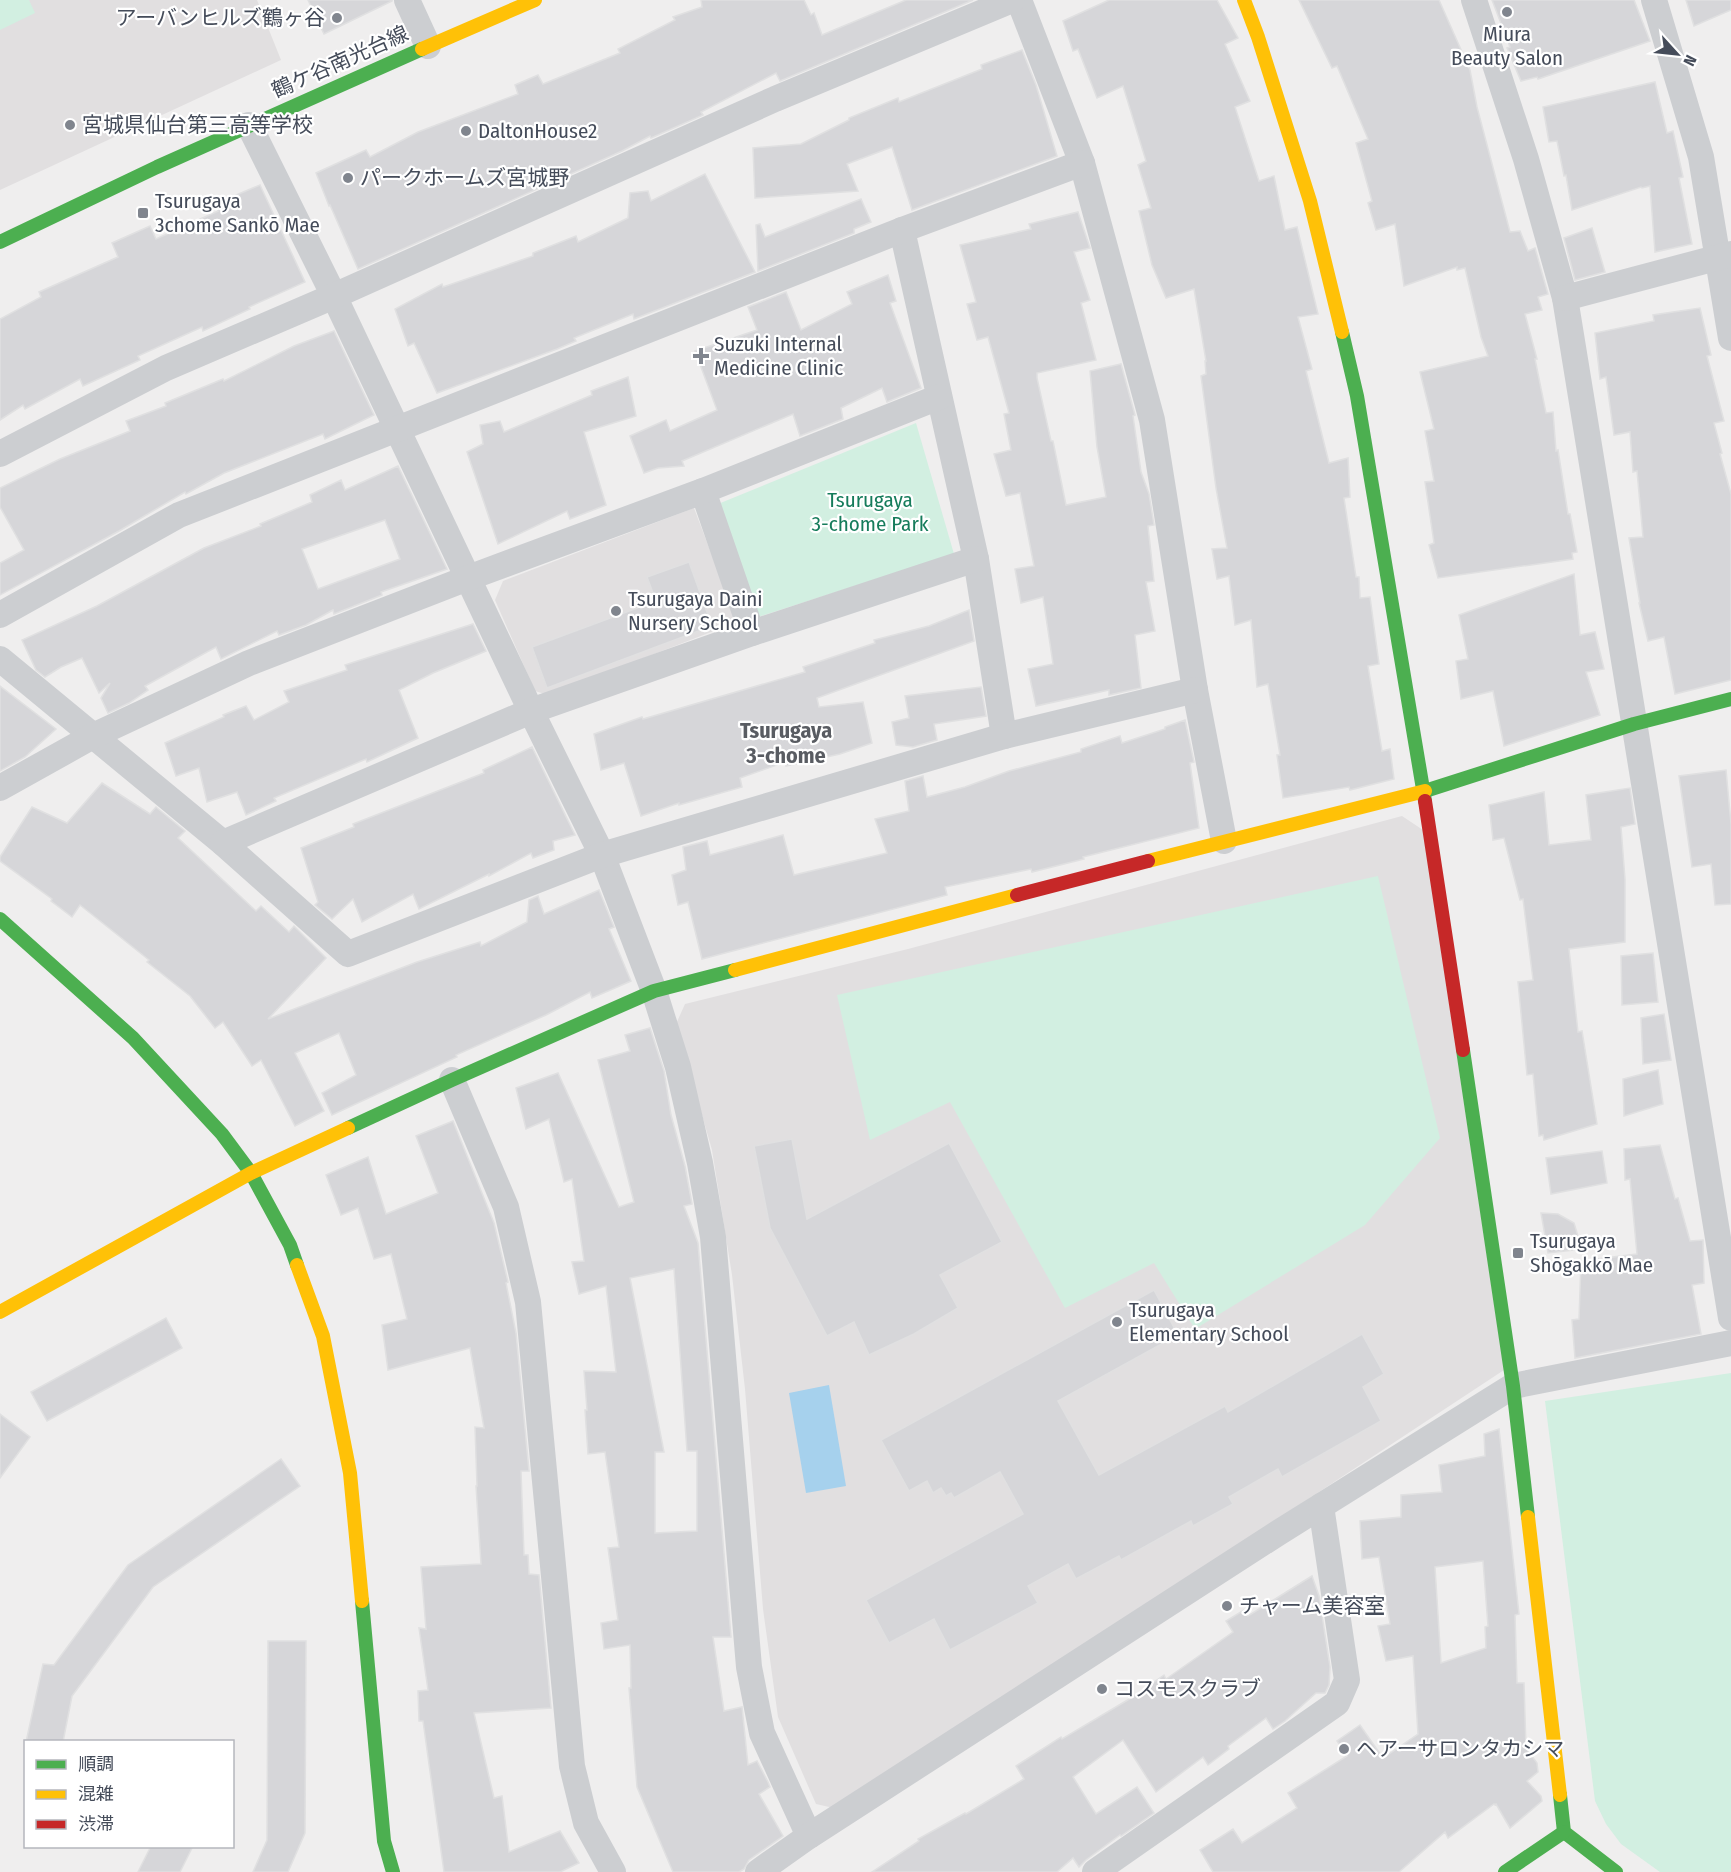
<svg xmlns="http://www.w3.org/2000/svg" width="1731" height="1872" viewBox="0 0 1731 1872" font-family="'Fira Sans Condensed','Noto Sans JP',sans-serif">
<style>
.education{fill:#e1dfe0}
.green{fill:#d2efe1}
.water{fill:#a6d1ed}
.building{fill:#d6d6d9;stroke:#e0e0e1;stroke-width:1.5;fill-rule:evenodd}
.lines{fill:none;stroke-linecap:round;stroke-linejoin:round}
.street{stroke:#ccced1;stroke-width:26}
.fast{stroke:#4caf50;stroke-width:14}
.slow{stroke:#ffc107;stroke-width:14}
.jam{stroke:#c62828;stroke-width:14}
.poi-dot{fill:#80858e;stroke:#fff;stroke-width:2}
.labels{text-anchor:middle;stroke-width:4.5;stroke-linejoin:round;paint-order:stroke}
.poi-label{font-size:21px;fill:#454c5a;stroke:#fff;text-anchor:start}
.street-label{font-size:21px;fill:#454c5a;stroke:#fff}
.park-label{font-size:21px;fill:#167c5b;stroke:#fff}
.neighbourhood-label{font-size:22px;font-weight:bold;fill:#595c62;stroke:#fff}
</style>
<rect width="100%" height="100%" fill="#efeeee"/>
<g class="education">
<polygon points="0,0 257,0 281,60 0,190"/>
<polygon points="694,508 737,622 548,695 535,691 495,600 503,581"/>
<polygon points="1402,816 1423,830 1504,1370 838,1809 816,1804 778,1717 763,1609 745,1389 732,1275 712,1150 676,1024 685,1004 908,949"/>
</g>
<g class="green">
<polygon points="0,0 29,0 35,13 0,30"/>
<polygon points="916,423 954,554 755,618 718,504"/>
<polygon points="1378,876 1440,1138 1365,1225 1195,1329 1154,1263 1065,1308 950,1102 870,1140 837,995"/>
<polygon points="1731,1373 1731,1872 1660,1872 1621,1844 1606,1824 1595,1801 1545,1401"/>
</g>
<polygon class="water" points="829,1385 846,1486 806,1493 789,1393"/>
<g class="building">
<polygon points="308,0 392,0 392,1 324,34"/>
<polygon points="701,0 804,0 811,15 814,13 822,35 906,0 973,0 780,81 776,73 701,112 703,115 651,138 650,136 622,151 358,269 330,205 329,206 316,173 366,150 370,157 418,132 518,94 515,85 538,75 543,84 620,53 618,49 675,20 673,17 702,7"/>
<polygon points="1109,0 1217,0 1238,38 1225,44 1250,101 1235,107 1259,181 1274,176 1285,230 1297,227 1318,314 1298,317 1312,369 1306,371 1329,463 1348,458 1350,497 1344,498 1356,577 1359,577 1360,598 1370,597 1379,664 1368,666 1382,751 1390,749 1394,779 1350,790 1349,787 1283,798 1277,755 1280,755 1268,684 1257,687 1251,620 1235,625 1229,576 1217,579 1212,549 1227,548 1216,488 1201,376 1206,374 1205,361 1206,361 1194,289 1166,298 1152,265 1139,211 1151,208 1138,165 1146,161 1123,86 1097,98 1078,49 1073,51 1063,21"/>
<polygon points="1299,0 1439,0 1470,70 1477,107 1510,232 1520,231 1528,251 1535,248 1548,294 1538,297 1542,310 1525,314 1537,359 1535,359 1546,413 1553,412 1556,451 1558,450 1568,514 1570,514 1577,552 1572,553 1573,559 1438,578 1429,545 1434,543 1425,482 1434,481 1425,431 1434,429 1420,372 1488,356 1481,337 1465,268 1457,270 1457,267 1404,286 1395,224 1376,230 1368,203 1372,201 1356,143 1368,139 1337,66 1332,68"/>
<polygon points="1492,0 1634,0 1650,41 1538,79 1537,77 1521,81 1507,48 1510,47"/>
<polygon points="1686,0 1731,0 1731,10 1694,26"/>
<polygon points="1022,50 1036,85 1057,156 912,210 892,147 847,164 858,191 755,198 753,148 801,144 849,120 849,118 898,98 899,102 982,69 981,65"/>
<polygon points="1655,82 1667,133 1673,131 1683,177 1679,178 1692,244 1655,252 1650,186 1642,188 1641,187 1572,210 1566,175 1564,176 1557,141 1549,142 1543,107"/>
<polygon points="705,174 755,272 634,319 633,314 574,338 576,341 557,349 437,393 414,343 408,346 395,309 442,284 443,287 533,256 533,253 576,236 578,242 628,218 630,193 648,191 651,201"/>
<polygon points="260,185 305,282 249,307 250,309 203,331 202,327 138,356 140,360 83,386 80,379 25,409 23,405 0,420 0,319 41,297 39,292 118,257 112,243 150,226 156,239 218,211 215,204"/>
<polygon points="861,199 871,222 854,229 854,233 758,271 756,225 760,224 765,237"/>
<polygon points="1078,212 1090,248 1074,252 1090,300 1081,303 1096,360 1037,373 1037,378 1051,441 1053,441 1066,505 1106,497 1097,447 1090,371 1121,364 1135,415 1133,416 1141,472 1149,494 1154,525 1148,526 1154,581 1146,582 1155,631 1135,635 1141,688 1109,695 1109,690 1036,706 1028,669 1053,664 1043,597 1021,603 1015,569 1034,566 1020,493 1006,496 994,454 1011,450 1004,414 1009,413 988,337 977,340 967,304 976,302 960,245 1031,229 1029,224"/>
<polygon points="1592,228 1605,272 1575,280 1564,238"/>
<polygon points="888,275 896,301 890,303 921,388 887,402 882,388 841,408 843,419 800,436 793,414 682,461 684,466 658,468 644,473 630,436 666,420 670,431 717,410 695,351 757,330 748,307 786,292 801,330 852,304 847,292"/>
<polygon points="1700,308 1711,355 1707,356 1724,421 1714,423 1722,453 1720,454 1731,494 1731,680 1675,694 1664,637 1648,641 1639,603 1640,603 1629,538 1643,537 1637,471 1633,472 1630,432 1614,435 1606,377 1600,379 1595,333 1654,321 1653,315"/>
<polygon points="334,331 374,415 325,439 323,434 224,473 186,494 185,492 119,531 0,595 0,563 24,550 0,507 0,488 60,459 130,431 126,421 166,406 165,403 223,379 224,381 294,346"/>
<polygon points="628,377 636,416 584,432 606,505 570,519 567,511 498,544 467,452 483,444 480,425 500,421 504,432 592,395 591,391"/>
<path d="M398,466L447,569L381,592L382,595L334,614L333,610L306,625L279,635L277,631L221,659L216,647L145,686L148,690L129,703L108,713L101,698L110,683L99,693L82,658L61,667L45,677L36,670L22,640L97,606L204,548L261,526L260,524L312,502L310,495L341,480L345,490ZM385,520L400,559L318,589L302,549Z"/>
<polygon points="689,562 712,626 547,688 532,647 656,601 647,577"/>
<polygon points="1574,574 1580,635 1595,632 1604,669 1586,672 1600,715 1504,746 1493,691 1461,699 1456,661 1468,659 1459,615"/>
<polygon points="969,610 974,641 817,698 819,707 863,702 872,743 840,754 786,766 785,762 740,778 742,787 679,805 679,803 641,816 624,763 601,770 594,734 642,717 643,719 805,672 803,667 875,643 874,640 929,626"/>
<polygon points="473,624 486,651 433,673 399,690 418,738 367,762 366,759 274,798 276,801 246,815 237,792 207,802 199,768 176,776 165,743 224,717 223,715 246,706 254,720 289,702 284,691 347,670 345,665"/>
<polygon points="0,686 56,729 25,757 0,771"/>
<polygon points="981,687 986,716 934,724 937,740 913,747 896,745 892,722 909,718 905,696"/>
<polygon points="1185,720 1194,762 1190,763 1199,828 1083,857 1084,859 1032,872 1031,869 945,887 947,895 702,959 688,902 678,905 672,875 686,870 683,847 707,841 710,855 783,835 794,875 887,853 875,819 909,811 905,781 923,776 927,797 965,787 1009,771 1081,752 1081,749 1120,736 1122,743 1165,729 1165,727"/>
<polygon points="532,747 575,835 553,841 554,850 533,858 531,853 489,876 489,874 419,909 413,894 362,922 353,899 332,919 315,905 318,902 301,848 354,827 353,824 484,773 483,770"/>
<polygon points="1726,770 1731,824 1731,904 1715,905 1711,864 1692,867 1679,776"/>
<polygon points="102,783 150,814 156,807 185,831 178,838 256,911 261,906 289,932 294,926 326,958 268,1019 417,962 480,942 481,946 527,922 529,900 538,896 544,914 599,890 614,927 609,929 631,981 592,998 590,992 546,1015 456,1055 457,1057 332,1115 322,1093 356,1075 339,1033 295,1053 324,1111 295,1126 261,1060 252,1066 223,1022 215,1028 190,996 147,962 149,960 80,905 72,917 51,901 52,899 0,861 0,857 32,807 67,823"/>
<polygon points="1630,788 1635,824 1621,827 1625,879 1625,942 1569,949 1578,1032 1582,1031 1597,1124 1544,1140 1543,1135 1539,1136 1533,1074 1527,1075 1518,982 1533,980 1523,899 1520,900 1504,838 1493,840 1489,805 1544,792 1549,845 1591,840 1586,795"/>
<polygon points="1653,953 1658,1002 1622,1005 1621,956"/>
<polygon points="1664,1014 1671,1060 1643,1064 1641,1018"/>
<path d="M650,1028L664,1071L671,1115L685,1166L692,1204L684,1206L698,1243L731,1637H713L724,1711L742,1707L748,1765L757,1761L768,1782L770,1787L759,1794L783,1836L749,1860L744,1869L739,1872H673L637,1787L629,1688H631L630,1645L604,1649L601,1623L618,1620L608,1548L619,1547L605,1452L588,1454L585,1410H587L584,1371L616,1372L606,1286L579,1294L572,1262L584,1261L572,1179L564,1182L549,1119L526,1129L516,1088L558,1073L619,1207L634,1202L598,1060L630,1051L625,1035ZM674,1269L687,1451H697V1531L655,1533V1452H664L630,1278Z"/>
<polygon points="1658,1070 1663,1104 1624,1116 1623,1079"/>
<polygon points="453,1121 494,1223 508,1282 506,1283 516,1333 529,1471 521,1471 524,1555 528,1555 529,1574 539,1575 551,1708 474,1713 494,1798 502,1796 509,1852 560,1831 579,1863 560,1872 444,1872 423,1721 419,1721 418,1691 428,1690 419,1628 426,1629 421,1567 481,1564 476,1486 477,1486 475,1427 484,1428 470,1348 388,1370 382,1325 407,1319 391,1254 374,1259 358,1208 341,1215 326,1175 368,1157 386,1214 438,1193 416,1136"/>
<polygon points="792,1139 807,1219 949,1143 1002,1242 940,1275 958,1308 914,1334 869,1355 854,1322 827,1336 770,1228 754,1146"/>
<polygon points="1660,1145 1675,1199 1678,1198 1690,1241 1703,1240 1704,1283 1692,1285 1701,1334 1575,1358 1572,1320 1579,1319 1581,1261 1637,1254 1630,1179 1625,1180 1624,1149"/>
<polygon points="1602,1151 1607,1183 1551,1194 1546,1158"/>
<polygon points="1541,1213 1558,1214 1574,1223 1582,1249 1548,1253"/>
<polygon points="1154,1290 1178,1335 1058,1401 1099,1475 1225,1406 1228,1412 1362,1334 1384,1374 1363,1387 1381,1421 1282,1477 1278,1469 1229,1497 1233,1504 1193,1526 1191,1521 1121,1560 1119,1556 1076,1579 1068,1564 1028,1586 1038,1603 950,1650 934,1619 889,1643 866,1600 1023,1514 1000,1472 954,1498 951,1493 946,1496 941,1488 933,1493 927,1481 909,1491 881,1440"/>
<polygon points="166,1318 182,1348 47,1421 31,1392"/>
<polygon points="0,1414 30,1437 0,1478"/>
<path d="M1499,1429L1519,1614L1515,1615L1517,1683H1524L1526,1748L1537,1763L1538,1772L1527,1781L1541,1796L1542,1801L1510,1828L1496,1804L1495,1805L1494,1804L1448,1838L1445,1832L1399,1872H1213L1200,1850L1233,1829L1242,1843L1297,1808L1288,1793L1347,1756L1337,1741L1360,1725L1383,1758L1418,1734L1413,1656L1386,1661L1378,1626L1390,1624L1379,1557L1362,1559L1360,1521L1401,1517V1495L1442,1492L1439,1465L1485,1456L1484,1434ZM1483,1561L1488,1626L1485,1627L1486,1648L1441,1663L1435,1567Z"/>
<polygon points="281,1459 300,1486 153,1587 72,1696 63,1742 26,1742 43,1664 54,1665 128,1565"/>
<polygon points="1312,1576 1319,1596 1330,1667 1329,1685 1325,1693 1316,1693 1285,1721 1273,1729 1266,1718 1228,1746 1229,1749 1208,1765 1203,1757 1156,1792 1123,1740 1073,1777 1096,1814 1137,1787 1154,1813 1121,1836 1120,1835 1086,1860 1079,1867 1073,1858 1057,1872 872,1872 919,1841 918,1839 965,1813 966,1814 1024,1779 1016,1766 1061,1737 1062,1739 1131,1698 1164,1675 1166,1679 1233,1632 1226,1621 1244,1610 1248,1616"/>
<polygon points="268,1641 306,1641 305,1833 288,1872 253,1872 267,1840"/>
<polygon points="151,1846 193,1846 180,1872 138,1872"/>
</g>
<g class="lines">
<g class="street">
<polyline points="407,0 428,46"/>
<polyline points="1019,0 1082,163 1152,420 1195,690 1224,841"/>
<polyline points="1474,0 1526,159 1565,298 1731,1318"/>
<polyline points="1654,0 1701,157 1731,338"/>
<polyline points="249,125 334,296 531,711 602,855 654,991 678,1067 700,1163 713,1237 749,1667 762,1733 809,1836"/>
<polyline points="902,230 976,559 1004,736"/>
<polyline points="1565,298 1731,254"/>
<polyline points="0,454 166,368 334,296 775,99 1012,0"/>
<polyline points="703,491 752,633"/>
<polyline points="0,615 179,515 902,230 1082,163"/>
<polyline points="0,659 223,843 348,954 602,855 1004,736 1195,690"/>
<polyline points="0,788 93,736 249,663 468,578 703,491 939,397"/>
<polyline points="223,843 531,711 752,633 976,559"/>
<polyline points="452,1080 506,1207 528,1302 572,1766 586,1823 613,1872"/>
<polyline points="758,1872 809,1836 1278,1533 1513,1386 1731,1343"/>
<polyline points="1095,1872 1337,1703 1347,1680 1321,1506"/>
</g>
<g class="fast">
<polyline points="0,242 157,167 422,49"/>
<polyline points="1342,332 1357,396 1425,801"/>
<polyline points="1425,791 1634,724 1731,699"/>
<polyline points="0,919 133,1038 222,1134 251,1173 290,1245 297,1265"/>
<polyline points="1463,1050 1513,1386 1528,1517"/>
<polyline points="348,1128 452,1080 654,991 735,970"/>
<polyline points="362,1601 384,1841 393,1872"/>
<polyline points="1560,1795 1564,1832 1616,1872"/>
<polyline points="1505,1872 1564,1832"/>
</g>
<g class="slow">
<polyline points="1244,0 1258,37 1310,201 1342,332"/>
<polyline points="422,49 535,0"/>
<polyline points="1148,861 1425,791"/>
<polyline points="735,970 1017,895"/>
<polyline points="297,1265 323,1336 350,1473 362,1601"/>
<polyline points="0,1312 251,1173 348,1128"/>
<polyline points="1528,1517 1560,1795"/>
</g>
<g class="jam">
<polyline points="1425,801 1463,1050"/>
<polyline points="1017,895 1148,861"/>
</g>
</g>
<g class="poi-dot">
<circle cx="1507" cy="12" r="6"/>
<circle cx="337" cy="18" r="6"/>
<circle cx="70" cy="125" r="6"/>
<circle cx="466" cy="131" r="6"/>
<circle cx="348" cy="178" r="6"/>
<rect x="137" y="207" width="12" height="12" rx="3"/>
<path d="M698 347h6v6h6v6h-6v6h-6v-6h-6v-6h6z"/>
<circle cx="616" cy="611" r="6"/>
<rect x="1512" y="1247" width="12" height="12" rx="3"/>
<circle cx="1117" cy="1322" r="6"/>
<circle cx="1227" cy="1606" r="6"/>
<circle cx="1102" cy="1689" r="6"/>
<circle cx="1344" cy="1749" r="6"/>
</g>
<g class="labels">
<g class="poi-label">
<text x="325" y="25" text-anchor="end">アーバンヒルズ鶴ヶ谷</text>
<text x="1507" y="41" text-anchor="middle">Miura<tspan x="1507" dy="24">Beauty Salon</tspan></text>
<text x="82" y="132">宮城県仙台第三高等学校</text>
<text x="478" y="138">DaltonHouse2</text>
<text x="360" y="185">パークホームズ宮城野</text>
<text x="155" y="208">Tsurugaya<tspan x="155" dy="24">3chome Sankō Mae</tspan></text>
<text x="714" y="351">Suzuki Internal<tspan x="714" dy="24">Medicine Clinic</tspan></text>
<text x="628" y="606">Tsurugaya Daini<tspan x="628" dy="24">Nursery School</tspan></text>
<text x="1530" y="1248">Tsurugaya<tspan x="1530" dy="24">Shōgakkō Mae</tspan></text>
<text x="1129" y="1317">Tsurugaya<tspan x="1129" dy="24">Elementary School</tspan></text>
<text x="1239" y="1613">チャーム美容室</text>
<text x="1114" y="1696">コスモスクラブ</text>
<text x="1356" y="1756">ヘアーサロンタカシマ</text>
</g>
<g class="street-label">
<text transform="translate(340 62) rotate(-24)" y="7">鶴ケ谷南光台線</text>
</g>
<g class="park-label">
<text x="870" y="507">Tsurugaya<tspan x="870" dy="24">3-chome Park</tspan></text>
</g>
<g class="neighbourhood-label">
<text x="786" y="738">Tsurugaya<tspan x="786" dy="25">3-chome</tspan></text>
</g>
</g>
<rect x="24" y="1740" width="210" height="108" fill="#ffffff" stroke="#b5b7bd" stroke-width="1.5"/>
<rect x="36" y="1760" width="30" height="9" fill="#4caf50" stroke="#b5b7bd" stroke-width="1.5"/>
<text x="78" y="1770" font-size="18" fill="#454c5a">順調</text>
<rect x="36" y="1790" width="30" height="9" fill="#ffc107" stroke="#b5b7bd" stroke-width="1.5"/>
<text x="78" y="1800" font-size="18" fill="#454c5a">混雑</text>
<rect x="36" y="1820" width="30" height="9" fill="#c62828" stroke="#b5b7bd" stroke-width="1.5"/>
<text x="78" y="1830" font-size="18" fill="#454c5a">渋滞</text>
<g transform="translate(1677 54) rotate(117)" stroke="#ffffff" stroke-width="4.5" paint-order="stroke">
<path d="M0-4.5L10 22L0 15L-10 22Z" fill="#454c5a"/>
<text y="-9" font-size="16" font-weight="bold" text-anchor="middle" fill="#454c5a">N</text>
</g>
</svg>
